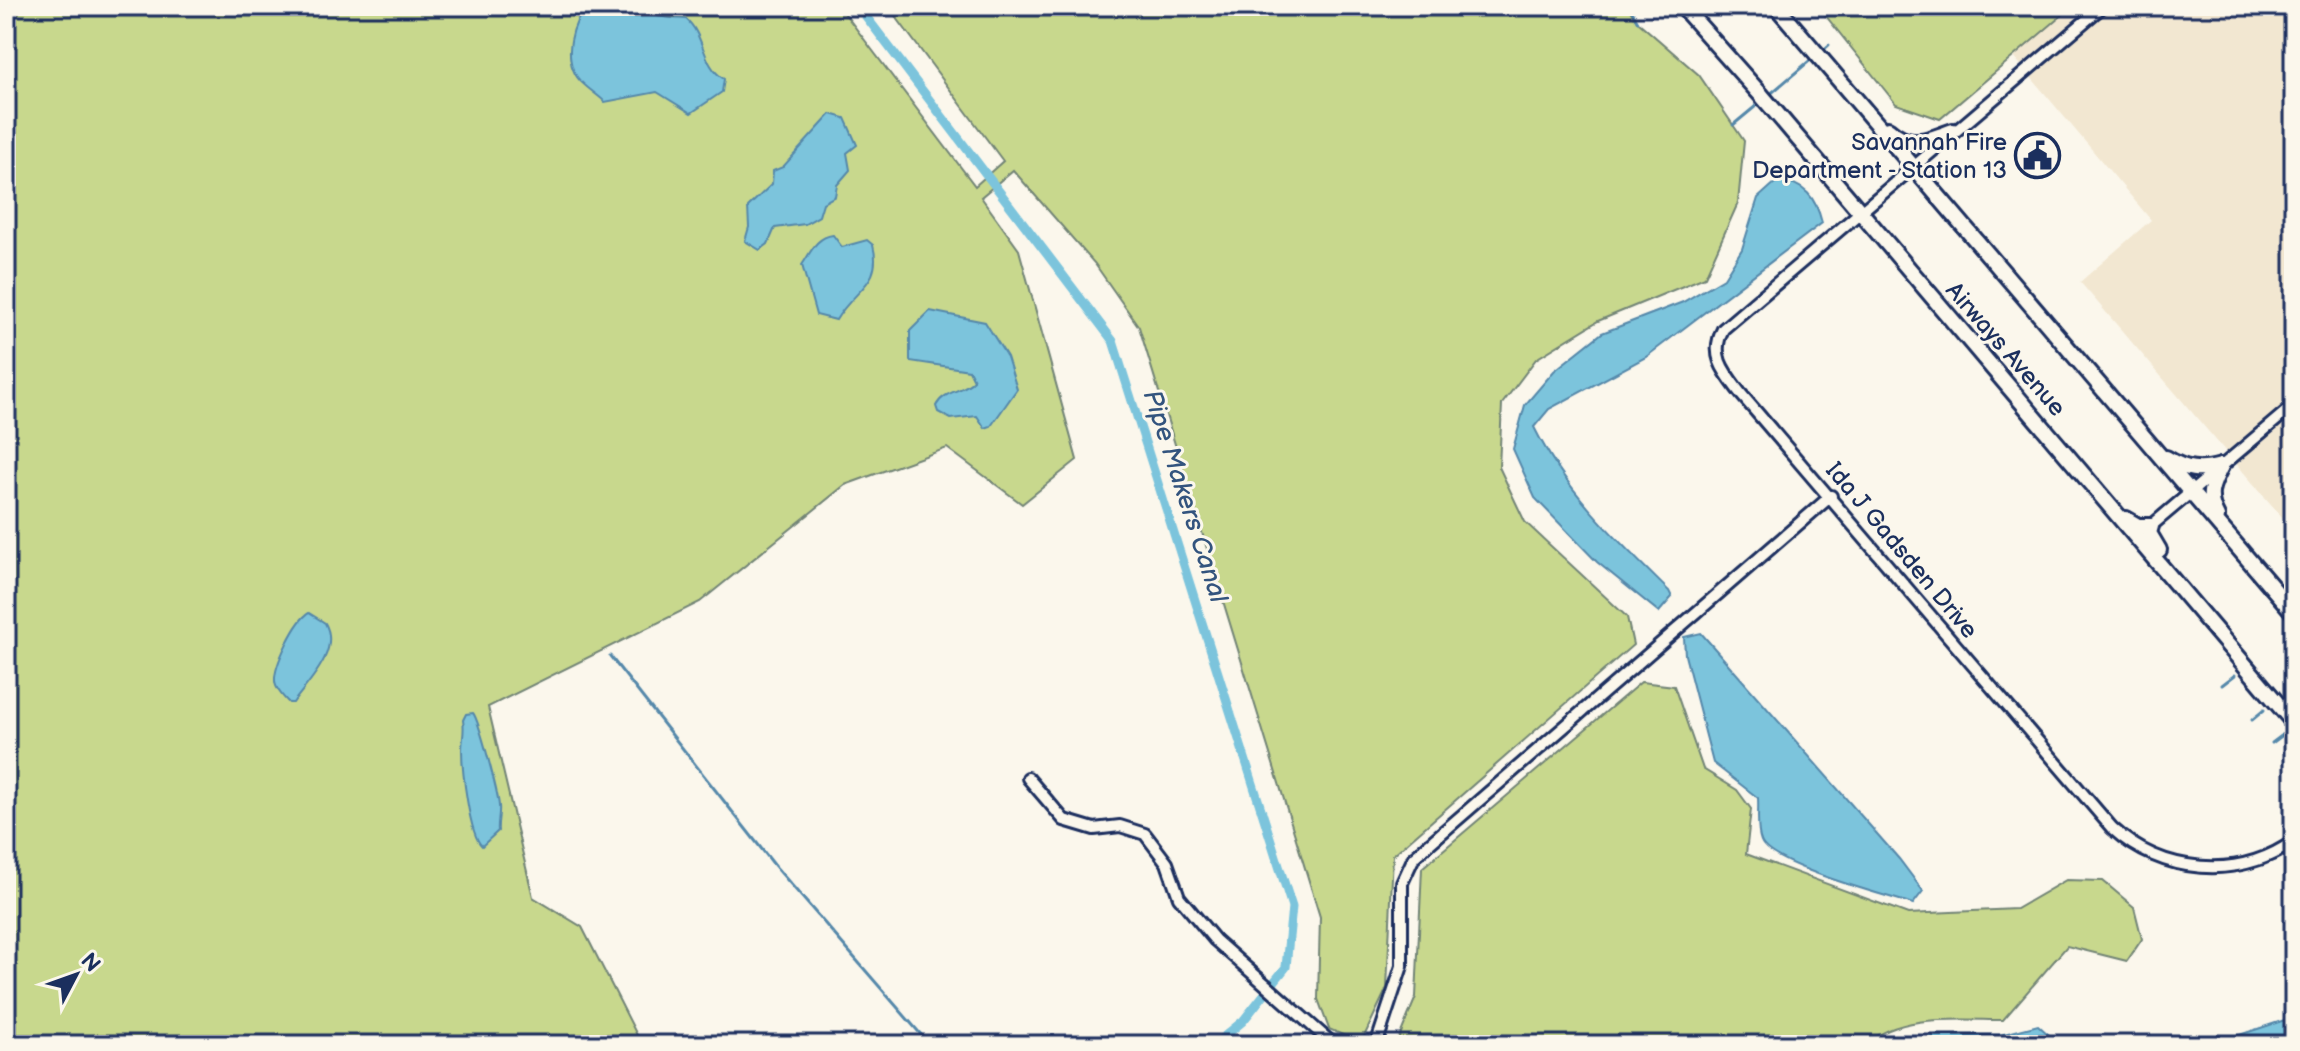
<svg xmlns="http://www.w3.org/2000/svg" width="2300" height="1051" viewBox="0 0 2300 1051" font-family="'Balsamiq Sans',sans-serif">
<style>
.built{fill:#f2e7d1}
.green{fill:#c8d88d;stroke:#728476;stroke-width:2}
.water{fill:#7cc4dc;stroke:#58a;stroke-width:2}
.lines{fill:none;stroke-linecap:round;stroke-linejoin:round}
.stream{stroke:#58a;stroke-width:3}
.canal{stroke:#7cc4dc;stroke-width:9}
.street-casing{stroke:#1b2f5e;stroke-width:16}
.secondary-casing{stroke:#1b2f5e;stroke-width:20}
.street{stroke:#fbf7ec;stroke-width:10}
.secondary{stroke:#fbf7ec;stroke-width:14}
.labels{text-anchor:middle;stroke-width:6;stroke-linejoin:round;paint-order:stroke}
.poi-label{font-size:24px;fill:#1b2f5e;stroke:#fbf7ec;text-anchor:end}
.street-label{font-size:24px;fill:#1b2f5e;stroke:#fbf7ec}
.water-label{font-size:26px;font-style:italic;fill:#33547e;stroke:#fbf7ec}
</style>
<rect width="100%" height="100%" fill="#fbf7ec"/>
<filter id="ink" filterUnits="userSpaceOnUse"><feTurbulence type="fractalNoise" baseFrequency=".0125" numOctaves="2"/><feDisplacementMap in="SourceGraphic" scale="16" xChannelSelector="R" yChannelSelector="G"/><feConvolveMatrix kernelMatrix="1 2 1 2 8 2 1 2 1" color-interpolation-filters="sRGB"/></filter>
<g filter="url(#ink)">
<polygon class="built" points="2073,6 2294,6 2294,531 2080,282 2151,220 2014,57"/>
<g class="green">
<polygon points="6,6 839,6 975,186 1003,161 888,6 1627,6 1638,22 1699,75 1744,141 1738,203 1705,277 1598,321 1536,359 1502,404 1499,467 1525,522 1627,617 1633,645 1393,855 1387,988 1361,1043 1329,1029 1318,999 1320,917 1139,327 1095,264 1013,170 981,197 1019,250 1077,460 1022,504 947,448 845,485 700,602 488,707 533,897 582,927 642,1045 6,1045"/>
<polygon points="1818,6 2073,6 1940,119 1896,104"/>
<path d="M1641,682L1674,686L1703,769L1737,790L1751,809L1746,854L1908,914L2016,909L2066,880L2103,881L2134,907L2142,939L2127,961L2067,946L2003,1020C1960,1020 1898,1013 1866,1045H1396L1416,997L1422,868Z"/>
</g>
<g class="water">
<path d="M587,6C622,6 652,19 686,19C705,35 702,66 724,79L722,92L691,113L657,92L605,102C597,94 583,86 577,77C563,56 572,23 587,6Z"/>
<polygon points="831,114 845,118 857,145 847,153 850,170 837,185 835,196 823,203 819,216 805,224 775,228 768,244 760,250 745,241 749,227 748,207 772,184 773,171 783,167"/>
<path d="M1778,180C1805,183 1816,198 1822,223L1646,357L1549,409L1534,427C1566,492 1618,541 1669,591L1672,597L1659,612L1597,562L1535,498L1513,449L1525,405L1554,371L1602,333L1683,302L1724,278L1742,249L1758,198Z"/>
<path d="M833,235L842,247L867,240L873,245C883,284 855,288 836,320L816,315L802,265C811,252 816,237 833,235Z"/>
<path d="M930,311L985,322L1007,357L1017,389L991,426L985,428L977,416L951,419L938,412L936,406C944,390 962,393 974,380L969,370L910,361V331Z"/>
<path d="M309,613L325,623C341,651 308,682 293,703H289C284,698 275,689 275,681C274,665 296,620 309,613Z"/>
<path d="M1701,633L1899,859L1923,891L1913,904C1885,895 1769,865 1761,841C1756,829 1759,811 1758,798L1713,763L1685,655L1684,637Z"/>
<path d="M473,713C479,720 498,793 499,806C500,814 497,822 498,831L482,846C469,835 462,768 462,750C462,739 465,732 463,720L466,714Z"/>
<polygon points="2294,1017 2294,1045 2209,1045"/>
<polygon points="2038,1025 2060,1045 1904,1045 1932,1036 2000,1035"/>
</g>
<g class="lines">
<g class="stream">
<polyline points="1629,6 1638,22"/>
<polyline points="1820,53 1829,45"/>
<polyline points="1768,96 1814,57"/>
<polyline points="1733,125 1762,101"/>
<polyline points="610,656 775,866 930,1045"/>
<polyline points="2222,685 2235,675"/>
<polyline points="2252,720 2264,710"/>
<polyline points="2272,743 2284,734"/>
<polyline points="2286,760 2294,754"/>
</g>
<polyline class="canal" points="858,6 1113,341 1292,907 1286,967 1243,1021 1214,1045"/>
<defs>
<g id="street">
<path d="M2103,6L1723,329C1709,356 1725,373 1741,394L2112,828C2162,874 2238,881 2294,841"/>
<polyline points="2151,526 2294,405"/>
<polyline points="1028,778 1064,820 1094,829 1120,826 1145,834 1167,863 1179,897 1215,940 1334,1045"/>
<polyline points="1376,1045 1402,966 1402,883 1414,857 1831,496"/>
</g>
<g id="secondary">
<polyline points="1682,6 1762,96 2294,723"/>
<polyline points="1776,6 2294,613"/>
<path d="M1888,129C1910,149 1927,141 1953,131"/>
<path d="M2166,458C2185,470 2200,472 2221,466"/>
<path d="M2217,517C2206,496 2211,486 2221,466"/>
<polyline points="2126,519 2138,526 2151,526 2149,533 2159,550"/>
</g>
</defs>
<use href="#street" class="street-casing"/>
<use href="#secondary" class="secondary-casing"/>
<use href="#street" class="street"/>
<use href="#secondary" class="secondary"/>
</g>
</g>
<defs>
<symbol id="civic-ring" viewBox="-11 -11 22 22"><circle r="9.5" fill="#fbf7ec" stroke="#1b2f5e" stroke-width="1.5"/><path d="M-.6-6.5H3V-4.5H.6V-3L4-1V1h2V6H-6V1h2V-1L-.6-3ZM-1.2 2.5V6h2.4V2.5Z" fill="#1b2f5e"/></symbol>
</defs>
<g fill-rule="evenodd">
<use href="#civic-ring" x="2012" y="130" width="51" height="51"/>
</g>
<g class="labels">
<g class="poi-label">
<text x="2007" y="150">Savannah Fire<tspan x="2007" dy="28">Department - Station 13</tspan></text>
</g>
<g class="street-label">
<text transform="translate(2006 349) rotate(49)" y="8">Airways Avenue</text>
<text transform="translate(1902 550) rotate(50)" y="8">Ida J Gadsden Drive</text>
</g>
<g class="water-label">
<text transform="translate(1186 496) rotate(72)" y="9">Pipe Makers Canal</text>
</g>
</g>
<rect width="2300" height="1051" fill="none" stroke="#fbf7ec" stroke-width="32"/>
<rect x="16" y="16" width="2268" height="1019" fill="none" stroke="#1b2f5e" stroke-width="3" filter="url(#ink)"/>
<g transform="translate(76 975) rotate(49)" stroke="#fbf7ec" stroke-width="6" paint-order="stroke">
<path d="M0-6L14 30L0 20L-14 30Z" fill="#1b2f5e"/>
<text y="-12" font-size="22" font-weight="bold" text-anchor="middle" fill="#1b2f5e">N</text>
</g>
</svg>
